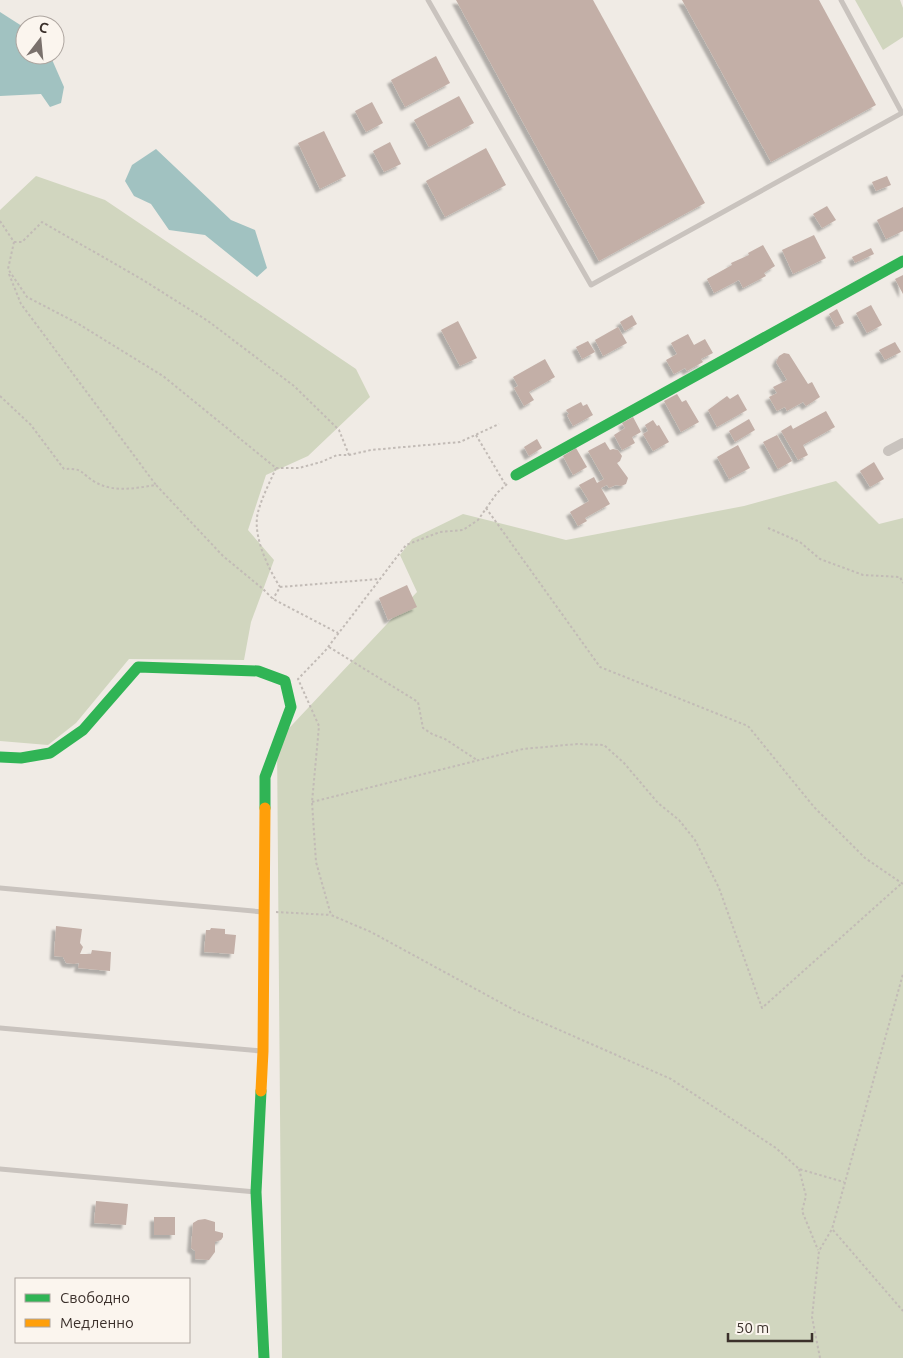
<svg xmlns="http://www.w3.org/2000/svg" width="903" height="1358" viewBox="0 0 903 1358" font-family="Ubuntu,sans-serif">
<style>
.green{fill:#d1d6bf}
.water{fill:#a1c2c1}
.building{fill:#c3afa7;filter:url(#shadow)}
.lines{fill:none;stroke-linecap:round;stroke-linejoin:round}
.path{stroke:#c2bbb6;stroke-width:2;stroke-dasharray:2.5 2.5;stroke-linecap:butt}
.lane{stroke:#c9c3be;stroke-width:5}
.street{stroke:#c9c3be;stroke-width:10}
.fast{stroke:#30b455;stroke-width:11}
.slow{stroke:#ff9f0a;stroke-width:11}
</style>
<defs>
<filter id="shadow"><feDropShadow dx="-4" dy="4" stdDeviation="1" flood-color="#0004"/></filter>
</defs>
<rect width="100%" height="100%" fill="#f0ebe5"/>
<g class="green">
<polygon points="855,0 900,0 903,8 903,37 883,50"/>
<polygon points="36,176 105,200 356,369 370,397 308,456 266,475 248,530 274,560 251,622 244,660 129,659 76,723 48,745 0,741 0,210"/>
<polygon points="836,481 879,524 903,518 903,1358 282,1358 277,741 417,592 400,555 412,539 463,514 566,540 744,506"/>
</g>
<g class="water">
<polygon points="0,12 25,28 25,55 50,55 64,87 61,103 50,107 41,94 0,96"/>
<polygon points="156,149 231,220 255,230 267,268 257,277 205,235 169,230 151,204 134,196 125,181 132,165"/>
</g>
<g class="building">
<polygon points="456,0 593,0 705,203 599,261"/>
<polygon points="682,0 819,0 876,105 771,162"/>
<polygon points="436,56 450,83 405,107 391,80"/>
<polygon points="459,96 474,123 429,147 414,120"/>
<polygon points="372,102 383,123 366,132 355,111"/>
<polygon points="324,131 346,176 320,189 298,143"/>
<polygon points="390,142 401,164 384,172 373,151"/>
<polygon points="486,148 506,185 445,217 426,181"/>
<polygon points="887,176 891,185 876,191 872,182"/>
<polygon points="827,206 836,220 822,228 813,214"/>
<polygon points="903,207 903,231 886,239 877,220"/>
<polygon points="814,235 826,258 793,274 782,250"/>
<polygon points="763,245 775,266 764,273 766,276 743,288 739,280 714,293 707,279 732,265 731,263 749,255 748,253"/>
<polygon points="871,248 874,254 855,263 852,257"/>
<polygon points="903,275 903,294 895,279"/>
<polygon points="871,305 882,325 867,333 856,313"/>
<polygon points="837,309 844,323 836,327 829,314"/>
<polygon points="632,315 637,324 625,331 620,322"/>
<polygon points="458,321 477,358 460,366 441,330"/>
<polygon points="618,327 627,343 603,356 595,340"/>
<polygon points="688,334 694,345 705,339 713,353 701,359 703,362 687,371 685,368 674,374 666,360 677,354 671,343"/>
<polygon points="588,341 595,352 582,359 576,347"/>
<polygon points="895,342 901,352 885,360 879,350"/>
<polygon points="784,353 789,354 808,384 812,382 820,397 806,406 803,402 787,411 785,407 777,411 769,397 777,393 773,387 787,380 776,362 779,356"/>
<polygon points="545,359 555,377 529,392 534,400 524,406 514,388 518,386 513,377"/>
<polygon points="677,394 682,402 686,400 699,422 681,432 664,401"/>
<polygon points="738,394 747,410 717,427 708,410 727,396 730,399"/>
<polygon points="581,402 583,406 587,404 593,415 573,426 567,415 569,414 566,410"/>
<polygon points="826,411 835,427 803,445 808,455 798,460 781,431 791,425 793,429"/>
<polygon points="633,417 641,432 632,437 635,443 622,450 614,435 625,428 622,423"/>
<polygon points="749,419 755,430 735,442 729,431"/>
<polygon points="653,420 657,426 659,425 669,442 653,451 643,434 648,431 645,425"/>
<polygon points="777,435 792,461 778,469 763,442"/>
<polygon points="537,439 542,448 529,456 524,447"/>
<polygon points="605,442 610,450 613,449 618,450 622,456 620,461 617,463 628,478 626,484 621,486 616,485 609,488 607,485 601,488 610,504 585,518 587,521 578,526 570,512 589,501 579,485 594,477 597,483 604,479 588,451"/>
<polygon points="738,445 750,468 729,479 717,457"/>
<polygon points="576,448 587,467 573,475 563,456"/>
<polygon points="874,462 884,479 870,487 860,471"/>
<polygon points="407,585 417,607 388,620 379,598"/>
<polygon points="56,926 82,929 80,943 83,947 80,954 91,954 92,950 111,952 110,971 78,968 79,963 74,964 66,963 63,957 54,956"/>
<polygon points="211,928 225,929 225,934 236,935 234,954 204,952 206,930 210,930"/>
<polygon points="96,1201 128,1204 126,1225 94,1223"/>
<rect x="154" y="1217" width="21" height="18"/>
<polygon points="205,1219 215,1222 215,1231 223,1233 223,1237 221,1240 215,1242 215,1252 209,1260 195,1259 195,1251 191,1248 193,1223 198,1220"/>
</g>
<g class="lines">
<g class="path">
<path d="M0,221L14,242L8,269L27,297L77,323L163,376L276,468C270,482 262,497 258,512C252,535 268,568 280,587L273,599"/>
<polyline points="14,242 22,242 42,222 143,280 208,321 294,386 339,430 349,455"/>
<polyline points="9,274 21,304 156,485"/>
<path d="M0,396L31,425L64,469C84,468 80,473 95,482C114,493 136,488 156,485L223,556L263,589L273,599L338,633"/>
<polyline points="476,435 505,484"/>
<polyline points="276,468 299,468 321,462 337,455 349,455 371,450 460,442 499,424"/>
<polyline points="507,484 497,493 478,520 463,530 440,532 406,545 325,651 298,679 319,726 312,802 316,862 331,915 371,932 516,1011 671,1079 776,1148 799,1169 844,1182"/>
<polyline points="486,508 600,667 748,726 814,807 865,858 903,884"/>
<polyline points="768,528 800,542 820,559 863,575 900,577 903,583"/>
<polyline points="280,587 379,579"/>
<polyline points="329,647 418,702 423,728 432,734 445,739 477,760"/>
<polyline points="312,802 523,749 577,744 604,745 624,763 658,803 679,820 695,840 719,888 762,1008 902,883"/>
<polyline points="276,912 331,915"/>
<polyline points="799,1169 806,1196 802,1211 818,1250"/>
<polyline points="833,1230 903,1311"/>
<polyline points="820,1358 812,1317 819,1251 832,1229 903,974"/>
</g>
<g class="lane">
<polyline points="428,0 591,285 902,113 841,0"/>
<polyline points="0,888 263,912"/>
<polyline points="0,1028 261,1051"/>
<polyline points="0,1169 256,1192"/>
</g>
<polyline class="street" points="888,451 903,443"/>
<g class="fast">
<polyline points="516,475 903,261"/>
<polyline points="0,757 21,758 50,753 83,730 138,667 258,671 285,681 291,707 265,777 265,808"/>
<polyline points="261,1091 256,1192 264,1358"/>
</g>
<polyline class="slow" points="261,1091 263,1051 265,808"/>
</g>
<rect x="15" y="1278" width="175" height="65" fill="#fbf5ee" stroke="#aea6a0"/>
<rect x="25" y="1294" width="25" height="8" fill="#30b455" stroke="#aea6a0"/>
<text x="60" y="1303" font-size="15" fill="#3b302b">Свободно</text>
<rect x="25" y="1319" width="25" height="8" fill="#ff9f0a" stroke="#aea6a0"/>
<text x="60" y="1328" font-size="15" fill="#3b302b">Медленно</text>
<g transform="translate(40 40) rotate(16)"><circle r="24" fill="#fbf5ee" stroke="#aea6a0"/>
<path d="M0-4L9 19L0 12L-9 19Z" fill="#7a716c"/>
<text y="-8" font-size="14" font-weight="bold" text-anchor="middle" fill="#3b302b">С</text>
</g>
<path d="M728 1333v8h84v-8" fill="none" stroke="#3b302b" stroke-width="2.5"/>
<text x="736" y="1333" font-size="15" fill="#3b302b" stroke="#fbf5ee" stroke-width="4" paint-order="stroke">50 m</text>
</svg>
